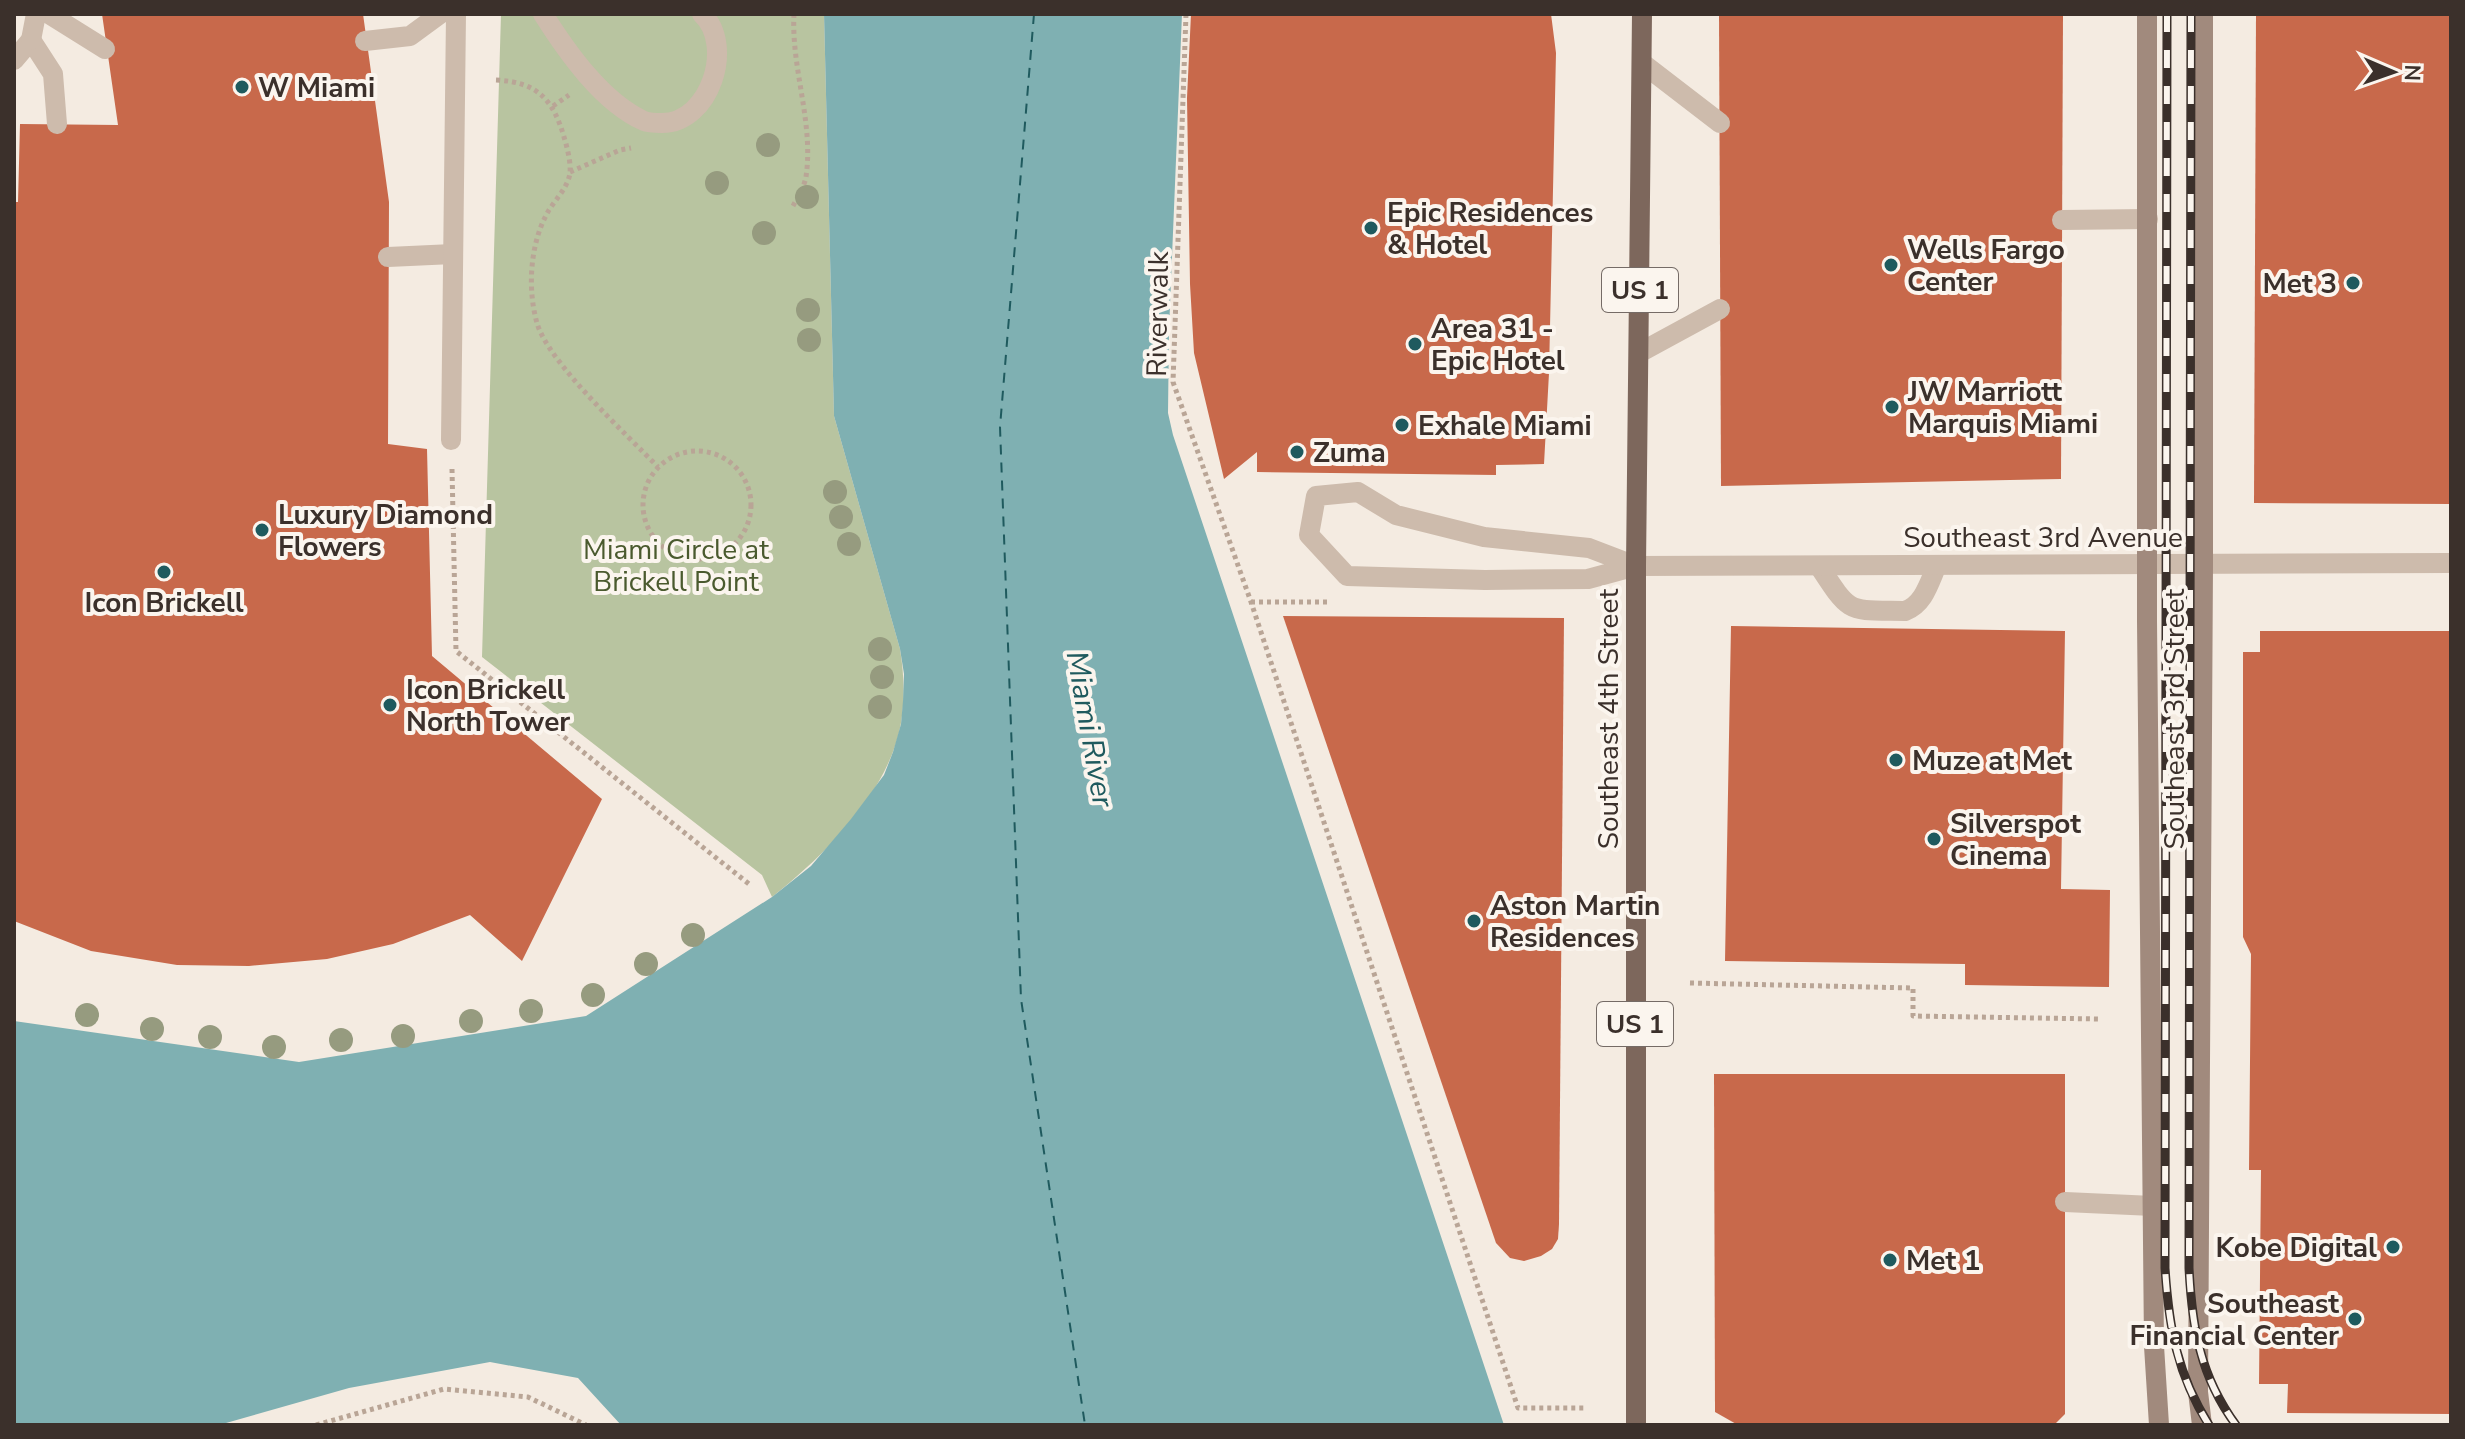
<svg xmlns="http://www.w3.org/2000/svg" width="2465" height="1439" viewBox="0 0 2465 1439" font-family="'Nunito Sans',sans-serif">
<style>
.green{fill:#b8c4a0}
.water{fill:#7fb0b2}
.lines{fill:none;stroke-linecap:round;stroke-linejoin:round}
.ferry{stroke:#1f5a5e;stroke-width:2;stroke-dasharray:10 8;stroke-linecap:butt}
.building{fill:#c8694b}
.path{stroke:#b9a596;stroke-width:5;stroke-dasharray:4 4;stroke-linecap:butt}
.lane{stroke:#cdbbac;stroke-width:20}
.street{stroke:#cdbbac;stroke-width:20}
.secondary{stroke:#a18a7d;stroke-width:20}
.primary{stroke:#7d675c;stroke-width:20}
.rail-casing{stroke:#3b302b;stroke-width:9}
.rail{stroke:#fbf5ee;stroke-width:6;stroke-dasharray:18;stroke-linecap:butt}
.tree{fill:#969b7f}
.poi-dot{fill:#1f5a5e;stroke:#fbf5ee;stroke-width:3}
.labels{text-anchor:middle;stroke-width:8;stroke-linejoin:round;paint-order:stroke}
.shield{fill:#fbf5ee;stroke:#756b66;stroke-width:2}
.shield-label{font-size:26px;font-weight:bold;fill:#3b302b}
.poi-label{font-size:28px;font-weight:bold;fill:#3b302b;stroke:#fbf5ee;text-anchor:start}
.street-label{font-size:28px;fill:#3b302b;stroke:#fbf5ee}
.park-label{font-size:28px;fill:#4a5a2e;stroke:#fbf5ee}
.water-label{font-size:30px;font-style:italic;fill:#1f5a5e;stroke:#fbf5ee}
</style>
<rect width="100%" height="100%" fill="#f4ebe1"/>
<path class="green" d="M501,14H824L834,416L900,649C904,674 905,698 901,723C889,792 825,855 772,897L762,875L482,657Z"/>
<polygon class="water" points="824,14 1182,14 1169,330 1168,413 1173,435 1504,1425 621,1425 578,1378 490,1362 349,1388 219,1425 14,1425 14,1021 299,1062 586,1016 772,897 811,866 851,819 884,775 893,752 901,724 903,701 904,674 900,649 834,416"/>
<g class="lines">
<polyline class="ferry" points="1034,14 1000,427 1021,999 1085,1425"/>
</g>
<g class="building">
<polygon points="102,14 363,14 389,202 388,444 427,449 432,656 602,799 522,961 470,915 393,944 327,959 249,966 177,965 91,951 14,921 14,202 18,202 20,124 118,125"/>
<polygon points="1191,14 1551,14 1556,53 1549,373 1544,464 1496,465 1496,475 1257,472 1257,452 1224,479 1194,353 1190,284 1187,98"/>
<polygon points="1719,14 2063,14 2061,479 1721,486"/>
<polygon points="2256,14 2451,14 2451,504 2254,503"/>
<polygon points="1283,616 1564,618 1559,1224 1558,1239 1552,1249 1541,1256 1524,1261 1510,1258 1496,1243"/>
<polygon points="1731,626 2065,631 2061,889 2110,890 2109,987 1965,985 1965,964 1725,961"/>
<polygon points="2260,631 2451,631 2451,1414 2287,1413 2288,1384 2259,1384 2261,1170 2249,1170 2251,954 2243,937 2243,652 2260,652"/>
<polygon points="1714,1074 2065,1074 2065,1414 2054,1425 1738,1425 1715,1412"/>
</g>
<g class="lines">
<g class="path">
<polyline points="1186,14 1173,382 1251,602 1518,1408 1584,1408"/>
<path d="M496,80C537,82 553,99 564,137C567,147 571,162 570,173C568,187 556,199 549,210C530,242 527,288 537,323C548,362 627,435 658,467"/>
<polyline points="553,106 569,95"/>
<polyline points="570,172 620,150 631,148"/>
<path d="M793,206C798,197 804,187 806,177C814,122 791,69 794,14"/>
<circle cx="697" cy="505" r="54"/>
<polyline points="452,469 456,651 749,884"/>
<polyline points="1251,602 1330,602"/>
<polyline points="1690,983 1913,988 1913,1016 2098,1019"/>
<polyline points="316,1425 444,1389 528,1397 586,1425"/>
</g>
<g class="lane">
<polyline points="49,14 105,49"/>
<path d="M543,14C567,52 602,102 644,121C649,123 656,123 662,123C710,123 735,45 702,14"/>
<polyline points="365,41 410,36 440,14"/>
<polyline points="14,60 31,40 53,74 57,124"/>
<polyline points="1642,63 1720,123"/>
<polyline points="2062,220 2148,219"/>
<polyline points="388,257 453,254"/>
<polyline points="1639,353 1720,309"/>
<polyline points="451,440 456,14"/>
<polygon points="1358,492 1396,515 1484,537 1589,548 1636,566 1588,579 1485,580 1347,576 1309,535 1316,496"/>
<path d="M1819,566C1851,615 1847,610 1905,611C1924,604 1929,583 1937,565"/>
<polyline points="2065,1202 2153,1206"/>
</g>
<g class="street">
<polyline points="31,40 36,14"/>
<polyline points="1636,566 2451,563"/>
</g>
<g class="secondary">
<polyline points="2147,14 2147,621 2154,1346 2159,1425"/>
<polyline points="2202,1425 2198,1392 2203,565 2203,14"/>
</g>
<polyline class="primary" points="1636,1425 1636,566 1642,14"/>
<defs>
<g id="rail">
<path d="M2167,14L2165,1268C2169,1328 2177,1374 2209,1425"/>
<path d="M2191,14L2189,1268C2192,1327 2200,1376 2236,1425"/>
</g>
</defs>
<use href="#rail" class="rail-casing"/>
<use href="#rail" class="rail"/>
</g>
<g class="tree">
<circle cx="768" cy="145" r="12"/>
<circle cx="717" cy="183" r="12"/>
<circle cx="807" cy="197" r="12"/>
<circle cx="764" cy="233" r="12"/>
<circle cx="808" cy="310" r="12"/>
<circle cx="809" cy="340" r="12"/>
<circle cx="835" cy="492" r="12"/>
<circle cx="841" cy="517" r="12"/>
<circle cx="849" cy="544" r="12"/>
<circle cx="880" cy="649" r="12"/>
<circle cx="882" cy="677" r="12"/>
<circle cx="880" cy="707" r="12"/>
<circle cx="693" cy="935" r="12"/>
<circle cx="646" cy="964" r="12"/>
<circle cx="593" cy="995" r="12"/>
<circle cx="531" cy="1011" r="12"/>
<circle cx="87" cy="1015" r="12"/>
<circle cx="471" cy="1021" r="12"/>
<circle cx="152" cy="1029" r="12"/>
<circle cx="403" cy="1036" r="12"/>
<circle cx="210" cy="1037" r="12"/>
<circle cx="341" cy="1040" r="12"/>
<circle cx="274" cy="1047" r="12"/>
</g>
<g class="poi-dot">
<circle cx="242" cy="87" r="8"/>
<circle cx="1371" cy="228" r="8"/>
<circle cx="1891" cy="265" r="8"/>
<circle cx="2353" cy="283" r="8"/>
<circle cx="1415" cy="344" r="8"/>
<circle cx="1892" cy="407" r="8"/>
<circle cx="1402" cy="425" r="8"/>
<circle cx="1297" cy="452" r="8"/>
<circle cx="262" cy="530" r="8"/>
<circle cx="164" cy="572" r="8"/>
<circle cx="390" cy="705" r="8"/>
<circle cx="1896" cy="760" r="8"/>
<circle cx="1934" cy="839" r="8"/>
<circle cx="1474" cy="921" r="8"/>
<circle cx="2393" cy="1247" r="8"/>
<circle cx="1890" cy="1260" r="8"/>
<circle cx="2355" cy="1319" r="8"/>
</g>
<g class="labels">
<g class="shield">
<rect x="1602" y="268" width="76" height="44" rx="6"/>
<rect x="1597" y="1002" width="76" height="44" rx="6"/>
</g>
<g class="shield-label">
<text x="1640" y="299">US 1</text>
<text x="1635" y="1033">US 1</text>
</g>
<g class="poi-label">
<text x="258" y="97">W Miami</text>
<text x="1387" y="222">Epic Residences<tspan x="1387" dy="32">&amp; Hotel</tspan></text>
<text x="1907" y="259">Wells Fargo<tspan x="1907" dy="32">Center</tspan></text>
<text x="2337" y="293" text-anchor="end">Met 3</text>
<text x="1431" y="338">Area 31 -<tspan x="1431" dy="32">Epic Hotel</tspan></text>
<text x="1908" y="401">JW Marriott<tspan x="1908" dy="32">Marquis Miami</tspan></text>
<text x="1418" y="435">Exhale Miami</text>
<text x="1313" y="462">Zuma</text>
<text x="278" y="524">Luxury Diamond<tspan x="278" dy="32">Flowers</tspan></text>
<text x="164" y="612" text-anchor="middle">Icon Brickell</text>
<text x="406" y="699">Icon Brickell<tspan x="406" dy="32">North Tower</tspan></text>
<text x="1912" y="770">Muze at Met</text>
<text x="1950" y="833">Silverspot<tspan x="1950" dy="32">Cinema</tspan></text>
<text x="1490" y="915">Aston Martin<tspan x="1490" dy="32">Residences</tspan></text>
<text x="2377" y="1257" text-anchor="end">Kobe Digital</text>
<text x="1906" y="1270">Met 1</text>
<text x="2339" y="1313" text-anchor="end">Southeast<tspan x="2339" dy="32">Financial Center</tspan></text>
</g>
<g class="street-label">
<text transform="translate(1157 314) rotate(-89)" y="10">Riverwalk</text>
<text x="2043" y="547">Southeast 3rd Avenue</text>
<text transform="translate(1608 719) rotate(-90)" y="10">Southeast 4th Street</text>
<text transform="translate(2174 719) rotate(-90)" y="10">Southeast 3rd Street</text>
</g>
<g class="park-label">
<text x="676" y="559">Miami Circle at<tspan x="676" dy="32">Brickell Point</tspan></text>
</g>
<g class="water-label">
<text transform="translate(1090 729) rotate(80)" y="10">Miami River</text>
</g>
</g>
<rect width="2465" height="1439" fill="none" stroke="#3b302b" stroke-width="32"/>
<g transform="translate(2393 72) rotate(92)" stroke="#fbf5ee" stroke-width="6" paint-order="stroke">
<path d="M0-6L14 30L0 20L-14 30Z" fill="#3b302b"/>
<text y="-12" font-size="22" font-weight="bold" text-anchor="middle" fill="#3b302b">N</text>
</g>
</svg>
